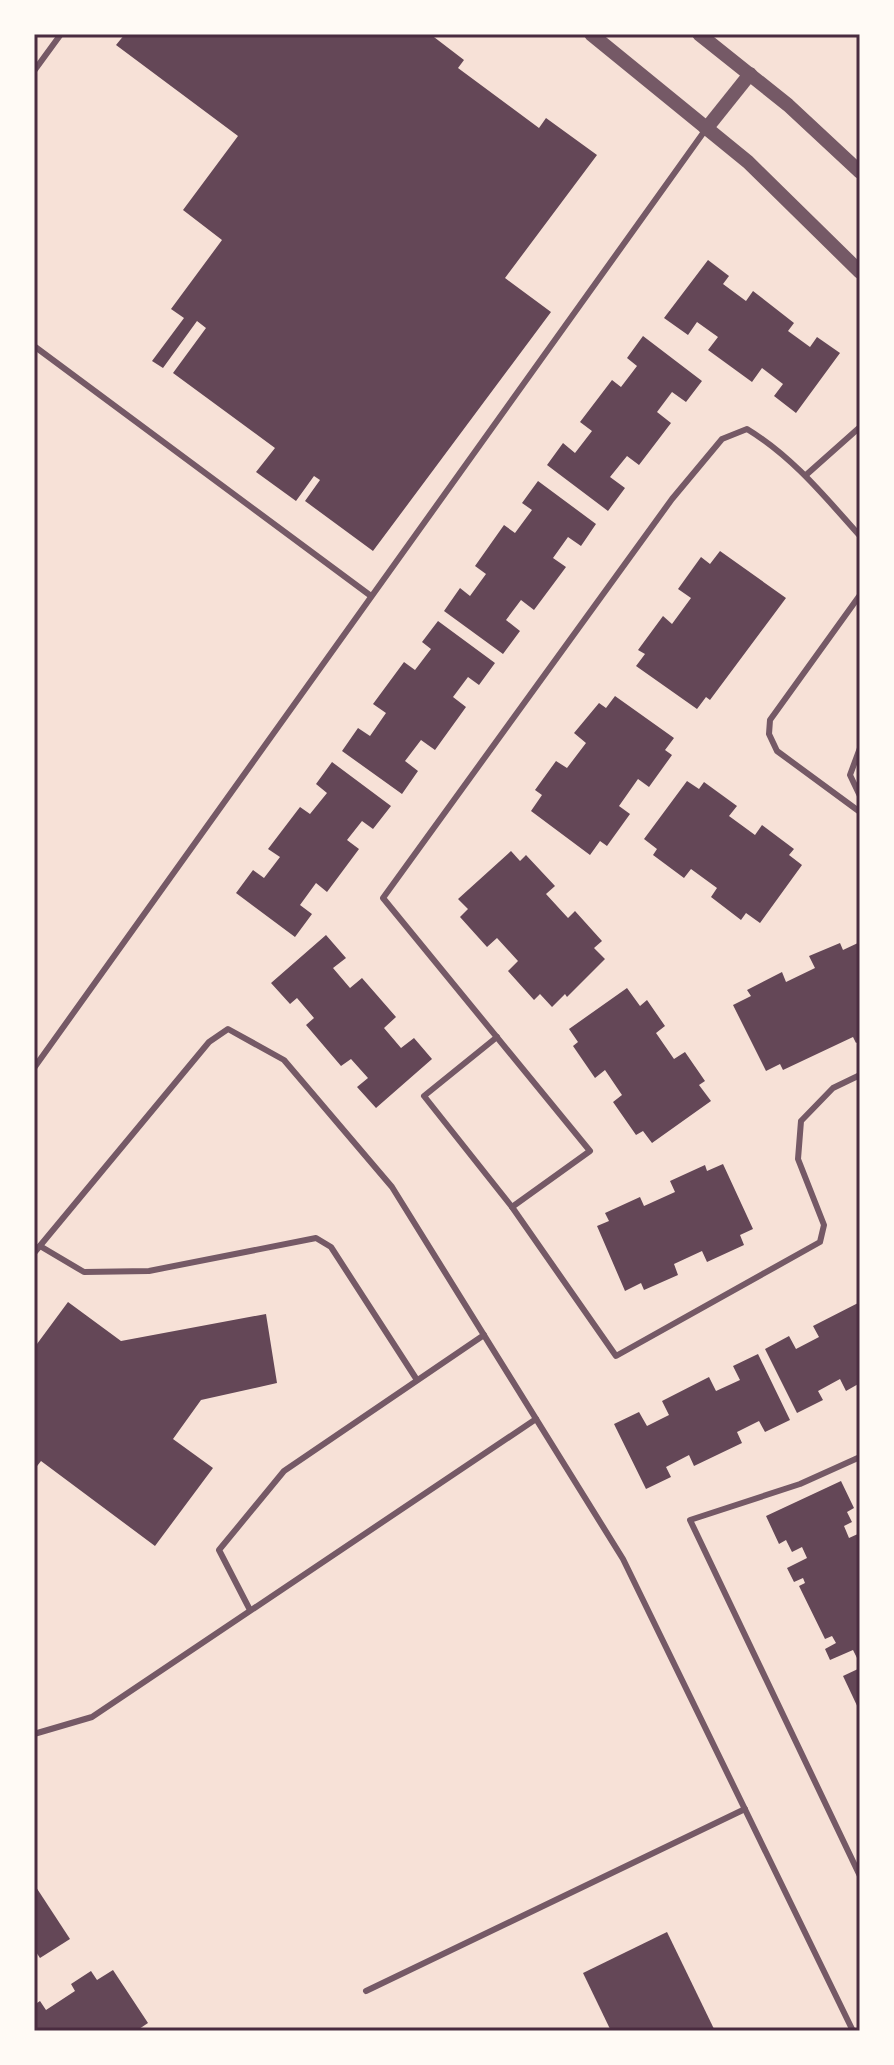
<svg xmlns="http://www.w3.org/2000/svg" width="894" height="2065" viewBox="0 0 894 2065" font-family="Figtree,sans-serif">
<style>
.building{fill:#644757}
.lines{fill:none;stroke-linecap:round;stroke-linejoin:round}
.service{stroke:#755966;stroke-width:6}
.tertiary{stroke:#755966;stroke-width:14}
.neatline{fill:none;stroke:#4a2c40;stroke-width:3}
</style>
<rect width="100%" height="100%" fill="#f7e1d7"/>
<g class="building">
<polygon points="125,34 430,34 464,60 458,68 539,128 546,118 597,155 505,278 551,312 373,551 305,501 320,480 314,476 296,501 256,472 275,448 173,373 206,328 197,321 163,368 152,361 184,318 171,309 222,240 183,210 238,136 116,45"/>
<polygon points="708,260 729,276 723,284 746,301 753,291 794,323 788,331 810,347 817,337 840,353 796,413 774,396 783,384 762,368 752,382 708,350 718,337 697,322 688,335 664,318"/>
<polygon points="643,336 702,381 686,402 672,392 657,412 671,423 639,465 627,456 610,477 625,488 608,511 547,465 563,443 575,453 592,431 580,422 612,380 621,387 637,366 627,358"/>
<polygon points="538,481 596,524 581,546 568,537 553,558 566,567 534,610 521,600 506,620 520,631 503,654 444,611 460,588 470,596 486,574 475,566 504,525 515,533 532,510 522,503"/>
<polygon points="720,551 786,598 710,700 706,697 697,709 636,666 645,654 638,650 663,616 672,624 691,598 678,589 701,557 710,564"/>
<polygon points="438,621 495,663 479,685 468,677 453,697 466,707 435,750 421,740 405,761 418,771 402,794 342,751 358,728 370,736 386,713 373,704 404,662 415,670 431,649 422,642"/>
<polygon points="615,696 674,738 665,750 672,755 649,787 638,779 619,806 630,814 607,846 600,841 590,855 531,811 542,795 535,790 556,761 567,768 586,743 574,733 599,703 606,708"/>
<polygon points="332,762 391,806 373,829 362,821 347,840 359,849 327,892 316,883 300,905 312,914 295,937 236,893 253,870 264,878 280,857 268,849 300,807 310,814 327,793 316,784"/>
<polygon points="687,781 699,789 704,782 737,806 729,816 755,835 762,825 794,849 789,855 802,865 760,923 746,913 741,920 711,897 717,888 691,869 684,878 653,855 657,849 644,839"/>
<polygon points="511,851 520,861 526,855 555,886 546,894 568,918 575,911 602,941 594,948 605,959 567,997 565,994 552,1007 540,994 534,1000 508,971 518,961 497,938 487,947 460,917 468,909 458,899"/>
<polygon points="326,935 346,958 333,968 350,988 362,978 396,1017 384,1028 401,1048 414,1038 432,1059 376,1108 357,1087 368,1078 351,1059 341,1066 306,1025 314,1018 297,998 290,1004 271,983"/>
<polygon points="860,942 860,1041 856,1043 853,1037 783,1070 780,1064 766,1071 733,1005 751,996 747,990 782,972 786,982 815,968 809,956 840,943 843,950"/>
<polygon points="627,988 640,1006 647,1000 665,1026 656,1033 674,1059 685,1052 705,1081 699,1085 711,1101 652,1143 643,1131 636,1135 613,1102 622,1095 605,1070 595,1078 573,1046 578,1042 569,1029"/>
<polygon points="723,1164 753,1229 740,1235 744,1245 707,1262 702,1251 674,1264 678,1275 644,1290 641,1283 625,1291 597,1226 609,1221 605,1213 640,1197 644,1206 675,1192 670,1181 705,1165 707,1171"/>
<polygon points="68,1302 121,1341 266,1314 277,1383 201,1400 173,1439 213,1468 155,1546 41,1461 34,1470 34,1348"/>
<polygon points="860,1302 860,1383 846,1391 840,1379 818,1391 823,1400 797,1413 765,1349 789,1336 796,1349 819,1337 813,1326"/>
<polygon points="758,1354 790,1420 765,1432 759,1421 737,1432 742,1443 694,1466 689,1455 666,1467 671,1477 646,1489 614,1424 639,1412 647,1426 669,1415 662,1401 709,1377 716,1391 740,1380 733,1366"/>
<polygon points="841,1481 854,1508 847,1512 852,1522 844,1526 849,1538 860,1533 860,1664 853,1650 830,1660 825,1649 836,1643 832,1636 825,1639 799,1586 805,1583 803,1578 794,1582 787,1568 807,1558 802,1547 792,1552 786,1540 779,1544 766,1516"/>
<polygon points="860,1668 860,1712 843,1676"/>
<polygon points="34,1884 70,1939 40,1958 34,1949"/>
<polygon points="667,1932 715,2031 611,2031 583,1973"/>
<polygon points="113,1970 148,2023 136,2031 34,2031 34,2005 40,2001 46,2010 75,1991 71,1984 91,1971 97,1980"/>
</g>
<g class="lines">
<g class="service">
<polyline points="34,71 61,34"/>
<polyline points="34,346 371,596"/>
<polyline points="806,475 860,427"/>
<path d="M860,536C825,497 793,457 747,429L722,439L672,499L383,898L590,1151L512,1207L616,1356L820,1242L824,1225L798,1159L801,1121L833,1088L860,1075"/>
<polyline points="860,595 770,720 769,734 777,751 860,812"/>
<polyline points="860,748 850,775 860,796"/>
<polyline points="497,1037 424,1096 512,1207"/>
<polyline points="34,1068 706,129"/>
<polyline points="40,1246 84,1272 149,1271 316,1238 331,1247 417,1380"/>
<polyline points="34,1253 209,1042 228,1029 284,1060 392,1187 623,1559 853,2031"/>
<polyline points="860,1457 800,1484 690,1520 860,1876"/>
<polyline points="250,1610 219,1550 284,1471 484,1335"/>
<polyline points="34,1734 92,1717 536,1419"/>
<polyline points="366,1991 745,1809"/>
</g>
<g class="tertiary">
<polyline points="591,34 748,162 860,272"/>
<polyline points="699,34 788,105 860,172"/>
<polyline points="706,129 750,74"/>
</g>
</g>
<rect width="894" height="2065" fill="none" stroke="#fffaf5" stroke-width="72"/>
<rect x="36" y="36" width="822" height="1993" class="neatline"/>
</svg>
